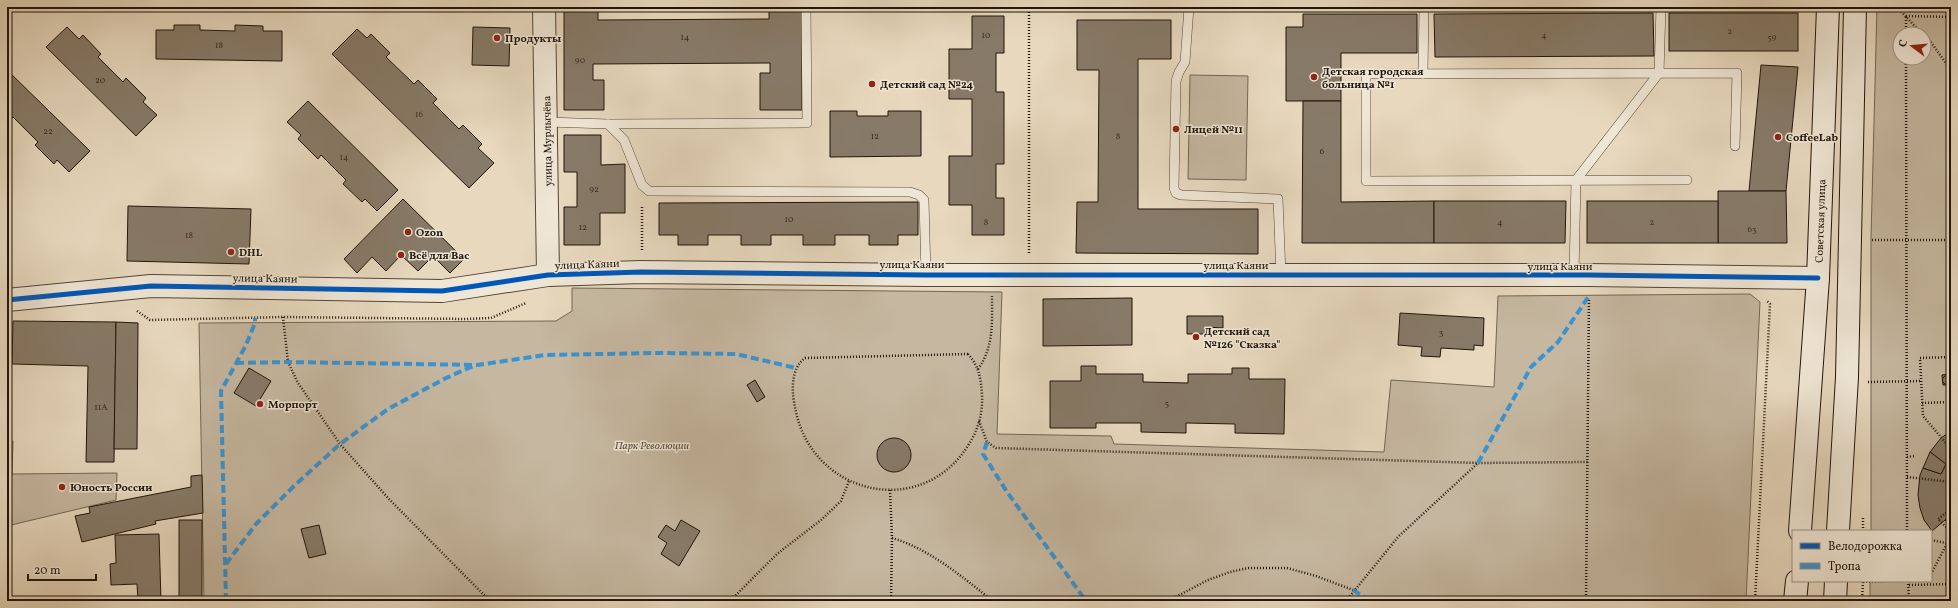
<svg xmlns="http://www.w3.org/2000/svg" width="1958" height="608" viewBox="0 0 1958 608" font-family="Vollkorn,serif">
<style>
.green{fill:#c5b7a0;stroke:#726656;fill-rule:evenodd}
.building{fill:#877a68;stroke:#20150b}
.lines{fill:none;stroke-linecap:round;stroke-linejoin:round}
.service-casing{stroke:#524638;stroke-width:10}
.tertiary-casing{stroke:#524638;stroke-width:24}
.secondary-casing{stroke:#20150b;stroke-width:24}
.path{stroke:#20150b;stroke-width:2.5;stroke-dasharray:1 2;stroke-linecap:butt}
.service{stroke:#efe6d5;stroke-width:9}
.tertiary{stroke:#efe6d5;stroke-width:22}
.secondary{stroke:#efe6d5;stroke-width:22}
.quiet{stroke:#3a93d2;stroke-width:4;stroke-dasharray:8 4;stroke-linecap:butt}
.cycleway-casing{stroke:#efe6d5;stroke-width:8}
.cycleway{stroke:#0057b8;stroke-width:5}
.poi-dot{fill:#8f2418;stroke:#efe6d5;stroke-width:1.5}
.labels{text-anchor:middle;stroke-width:3;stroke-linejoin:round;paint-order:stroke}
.number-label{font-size:9px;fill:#3a2e22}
.poi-label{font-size:11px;font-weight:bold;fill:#20150b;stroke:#efe6d5;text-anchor:start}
.street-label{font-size:11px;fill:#20150b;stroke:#efe6d5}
.park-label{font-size:11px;font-style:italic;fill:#5a4e3f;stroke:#efe6d5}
</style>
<rect width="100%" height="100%" fill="#e7d8be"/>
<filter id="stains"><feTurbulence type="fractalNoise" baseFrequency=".005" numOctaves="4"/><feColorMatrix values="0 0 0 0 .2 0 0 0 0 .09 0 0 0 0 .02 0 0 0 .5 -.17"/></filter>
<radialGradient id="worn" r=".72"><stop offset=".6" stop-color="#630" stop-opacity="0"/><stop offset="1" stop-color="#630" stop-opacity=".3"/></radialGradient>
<g class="green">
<path d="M1877,7H1951V601H1870V581H1931V531H1871V238ZM1900,34H1924V58H1900Z"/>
<polygon points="1190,75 1248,76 1246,180 1188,179"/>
<polygon points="572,288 1002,292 997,434 1111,436 1114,444 1384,452 1391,380 1494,387 1498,296 1750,294 1760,302 1746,601 204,601 199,323 556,321 572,311"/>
<polygon points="7,441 13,441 12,474 117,473 116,500 7,526"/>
</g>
<g class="building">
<polygon points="802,9 802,110 760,110 760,73 770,73 770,63 593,64 593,80 604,80 604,110 564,110 564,10 598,10 598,20 769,19 769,10"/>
<polygon points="1653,13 1654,56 1435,57 1434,14"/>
<rect x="1669" y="13" width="129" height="38"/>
<polygon points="1303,14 1417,14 1417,53 1341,53 1341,101 1286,101 1286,27 1303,27"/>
<polygon points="972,16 1004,16 1004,53 996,53 996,92 1004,92 1004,164 996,164 996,198 1004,198 1004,235 972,235 972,205 949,205 949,156 972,156 972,99 949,99 949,49 972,49"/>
<polygon points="1077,20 1171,20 1171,59 1138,59 1138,209 1258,209 1258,254 1076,253 1077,202 1098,202 1099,70 1077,70"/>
<polygon points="174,25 200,25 200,30 235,31 235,25 263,26 263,31 282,31 282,61 156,59 156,30 174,30"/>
<polygon points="67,27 79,39 83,35 101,54 98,57 123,82 126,78 146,98 143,102 157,115 136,136 46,47"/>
<polygon points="473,27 510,28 509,66 472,65"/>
<polygon points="357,29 367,38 371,34 390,53 386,57 414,84 418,80 437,99 433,103 459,129 463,125 482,144 478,148 494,163 469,188 332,54"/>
<polygon points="1761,65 1798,67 1786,191 1749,191"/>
<polygon points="7,70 90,151 69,172 57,160 54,164 35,145 38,142 13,117 10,121 7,118"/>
<polygon points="308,101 398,190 377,211 365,199 362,202 343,184 346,180 321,155 318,159 298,139 301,135 287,122"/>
<polygon points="1303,101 1341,101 1341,202 1434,201 1434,243 1302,243"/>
<polygon points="830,111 857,111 857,116 888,116 888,111 921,111 921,156 830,157"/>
<polygon points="564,135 601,135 601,165 625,164 625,213 600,213 600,245 564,245 564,207 577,207 577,172 564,172"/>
<polygon points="1718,191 1786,191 1787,243 1718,243"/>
<polygon points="403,199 464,259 450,273 433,256 418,271 401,255 386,271 372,257 357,273 344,259"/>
<polygon points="1434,201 1566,201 1565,243 1434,243"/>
<rect x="1587" y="201" width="131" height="42"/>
<polygon points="918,202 918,235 898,235 898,245 869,245 869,235 835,235 835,245 803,245 803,235 771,235 771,245 741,245 741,235 708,235 708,245 678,245 678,235 659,235 659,203"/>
<polygon points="128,206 251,209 249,264 127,261"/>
<polygon points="1132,298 1132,345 1043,346 1043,299"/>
<polygon points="1400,313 1484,318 1483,346 1474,345 1474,350 1441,348 1440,357 1421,356 1422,347 1398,345"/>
<polygon points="1187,316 1223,316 1223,328 1206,327 1205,334 1187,334"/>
<polygon points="13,321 116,322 114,462 86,462 88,366 12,364"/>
<polygon points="116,322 138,323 137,449 114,449"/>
<polygon points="1081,366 1096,366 1096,374 1143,374 1143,382 1188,383 1188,374 1232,374 1232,368 1249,368 1249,379 1285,379 1284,434 1235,433 1235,424 1186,423 1186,433 1141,432 1141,423 1096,423 1096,428 1050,428 1050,381 1081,381"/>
<polygon points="249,368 271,381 256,406 234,393"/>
<polygon points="1951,374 1951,385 1943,385 1942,375"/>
<circle cx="1947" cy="380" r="4.5"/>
<polygon points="755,380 765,397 757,402 747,385"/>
<rect x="7" y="405" width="4" height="33"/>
<polygon points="1951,431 1949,491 1951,515 1932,531 1924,520 1920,508 1918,495 1920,475 1923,468 1941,474 1946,464 1930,452 1941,438"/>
<circle cx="894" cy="455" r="17"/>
<polygon points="1930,452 1946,464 1941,474 1923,468"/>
<polygon points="202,475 203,513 155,521 156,524 82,542 75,516 90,513 89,507 191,487 191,476"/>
<polygon points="1951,515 1951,524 1945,520"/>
<rect x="179" y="520" width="23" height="81"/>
<polygon points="681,520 700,531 679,566 661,554 667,543 658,537 666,525 675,531"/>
<polygon points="319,525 326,554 309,558 301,529"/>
<polygon points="159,534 161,601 138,601 137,584 111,585 110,564 116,563 115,535"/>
</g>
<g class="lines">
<defs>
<g id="service">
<polyline points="1189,7 1185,62 1179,72 1176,81 1174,188 1176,193 1181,195 1278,199 1281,275"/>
<polyline points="1423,74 1424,7"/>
<polyline points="547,122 608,124 624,140 642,185 649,191 910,192 919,195 924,200 926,275"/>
<polyline points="608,124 807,123 806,7"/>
<polyline points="1687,180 1366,181 1366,74 1737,73 1735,146"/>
<polyline points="1574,275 1576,180 1659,73 1661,7"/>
</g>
<g id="tertiary">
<polyline points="544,7 548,275"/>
<polyline points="7,300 151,286 442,291 548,275 641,272 926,275 1588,275 1818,278"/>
</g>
<g id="secondary">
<polyline points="1800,531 1818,278 1828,7"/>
<polyline points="1838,531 1847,377 1855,7"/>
<polyline points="1795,601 1797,581"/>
<polyline points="1835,601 1836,581"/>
</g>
</defs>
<use href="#service" class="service-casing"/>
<use href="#tertiary" class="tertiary-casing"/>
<use href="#secondary" class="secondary-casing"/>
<g class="path">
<polyline points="1897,7 1922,34"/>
<polyline points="1906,16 1951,17"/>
<polyline points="1906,17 1906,34"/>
<polyline points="1924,36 1930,41 1951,70"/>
<polyline points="1906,58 1907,531"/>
<polyline points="1872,240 1951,240"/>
<polyline points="642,250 642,205"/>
<polyline points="1029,253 1029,7"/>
<polyline points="137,311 150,320 283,317 467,319 491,318 526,303"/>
<polyline points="283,317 288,362 298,383 340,444 388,498 483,594 494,601"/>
<path d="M968,354C979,366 981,379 982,395C983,413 978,430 969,444C923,520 814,496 796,412C792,395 789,370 805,358Z"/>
<polyline points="1951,357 1920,358 1923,416 1951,449"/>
<path d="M978,369C994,347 992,322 992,296"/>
<polyline points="1868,382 1921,381"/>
<polyline points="1922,403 1951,402"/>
<polyline points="979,421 987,442 996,448 1478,463 1588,462"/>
<polyline points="1907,457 1915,456"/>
<polyline points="1907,477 1951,482"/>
<polyline points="890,490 892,538 891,601"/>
<polyline points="1951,509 1938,519 1951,532"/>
<polyline points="1863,531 1863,518"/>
<path d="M892,538C930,549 962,577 993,601"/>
<polyline points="1931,540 1951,544"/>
<polyline points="1931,574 1951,536"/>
<polyline points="1908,581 1909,601"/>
<polyline points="1863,582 1887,581"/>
<polyline points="1909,585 1951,584"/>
<polyline points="725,601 735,596 777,554 821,520 841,501 849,481"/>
<polyline points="1168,601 1208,580 1230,572 1248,568 1287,568 1316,576 1353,590"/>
<polyline points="1346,601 1398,537 1478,463"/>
<polyline points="1586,601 1589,298"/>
<polyline points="1755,601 1770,304 1766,300"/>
<polyline points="1862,601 1863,582"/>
</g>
<use href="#service" class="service"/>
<use href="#tertiary" class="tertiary"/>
<use href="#secondary" class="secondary"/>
<g class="quiet">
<polyline points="236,363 288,362 477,365 545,355 658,353 736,354 796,368"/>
<polyline points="987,442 983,454 1007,492 1086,601"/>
<polyline points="1478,463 1531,367 1558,342 1589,296"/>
<polyline points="226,564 256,524 294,486 340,444 388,409 446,378 473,366"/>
<polyline points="1353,590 1370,601"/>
<polyline points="226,601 221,391 246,345 255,323 255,318"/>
</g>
<defs>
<polyline id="cycleway" points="7,300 151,286 442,291 548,275 641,272 926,275 1588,275 1818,278"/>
</defs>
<use href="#cycleway" class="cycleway-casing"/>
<use href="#cycleway" class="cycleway"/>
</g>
<g class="poi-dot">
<circle cx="497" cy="38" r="4"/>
<circle cx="1314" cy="77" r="4"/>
<circle cx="872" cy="84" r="4"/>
<circle cx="1176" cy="129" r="4"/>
<circle cx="1778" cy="137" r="4"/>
<circle cx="408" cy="232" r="4"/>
<circle cx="231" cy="252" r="4"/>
<circle cx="401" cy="255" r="4"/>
<circle cx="1196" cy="337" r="4"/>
<circle cx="260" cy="404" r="4"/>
<circle cx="62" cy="487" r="4"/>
</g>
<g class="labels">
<g class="number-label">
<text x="1730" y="34">2</text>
<text x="986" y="38">10</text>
<text x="1544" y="38">4</text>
<text x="685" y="40">14</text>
<text x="1772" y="40">59</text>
<text x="219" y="48">18</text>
<text x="580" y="63">90</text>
<text x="100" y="83">20</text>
<text x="419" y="117">16</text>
<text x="48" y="134">22</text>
<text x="875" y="139">12</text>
<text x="1118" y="139">8</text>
<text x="1322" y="154">6</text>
<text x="344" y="160">14</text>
<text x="594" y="192">92</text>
<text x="789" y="222">10</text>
<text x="986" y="225">8</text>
<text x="1500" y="225">4</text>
<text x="1652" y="225">2</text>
<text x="583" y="230">12</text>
<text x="1752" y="232">63</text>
<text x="189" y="238">18</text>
<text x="1441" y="335">3</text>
<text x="1167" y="406">5</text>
<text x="101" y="410">11А</text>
</g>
<g class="poi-label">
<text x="505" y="42">Продукты</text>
<text x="1322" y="75">Детская городская<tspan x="1322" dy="13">больница №1</tspan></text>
<text x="880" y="88">Детский сад №24</text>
<text x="1184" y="133">Лицей №11</text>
<text x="1786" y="141">CoffeeLab</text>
<text x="416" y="236">Ozon</text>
<text x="239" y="256">DHL</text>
<text x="409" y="259">Всё для Вас</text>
<text x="1204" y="335">Детский сад<tspan x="1204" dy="13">№126 "Сказка"</tspan></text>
<text x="268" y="408">Морпорт</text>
<text x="70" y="491">Юность России</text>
</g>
<g class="street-label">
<text transform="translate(547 141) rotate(-91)" y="4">улица Мурлычёва</text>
<text transform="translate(1820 221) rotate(-88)" y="4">Советская улица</text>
<text transform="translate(587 264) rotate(-2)" y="4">улица Каяни</text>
<text x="912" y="268">улица Каяни</text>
<text x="1236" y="269">улица Каяни</text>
<text x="1560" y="270">улица Каяни</text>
<text transform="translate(265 278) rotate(1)" y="4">улица Каяни</text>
</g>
<g class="park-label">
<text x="652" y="449">Парк Революции</text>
</g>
</g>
<rect width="1958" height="608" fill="none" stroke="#e7d8be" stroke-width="24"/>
<rect x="8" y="8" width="1942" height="592" fill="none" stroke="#20150b" stroke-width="2"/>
<rect x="12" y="12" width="1934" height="584" fill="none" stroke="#20150b"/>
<rect x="1792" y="530" width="140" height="52" fill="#efe6d5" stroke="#9c9284"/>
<rect x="1800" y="543" width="20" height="6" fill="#0057b8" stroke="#9c9284"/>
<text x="1828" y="550" font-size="12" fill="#20150b">Велодорожка</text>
<rect x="1800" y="563" width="20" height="6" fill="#3a93d2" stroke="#9c9284"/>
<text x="1828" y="570" font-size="12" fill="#20150b">Тропа</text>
<g transform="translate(1912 46) rotate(286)"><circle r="19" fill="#efe6d5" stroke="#9c9284"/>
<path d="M0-3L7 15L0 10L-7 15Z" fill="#8f2418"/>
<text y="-6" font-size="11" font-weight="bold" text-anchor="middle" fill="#20150b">С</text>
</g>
<path d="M28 574v6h68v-6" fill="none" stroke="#20150b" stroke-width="2"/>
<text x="34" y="574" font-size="12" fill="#20150b" stroke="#efe6d5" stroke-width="3" paint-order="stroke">20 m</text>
<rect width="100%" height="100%" filter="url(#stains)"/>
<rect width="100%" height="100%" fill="url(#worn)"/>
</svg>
